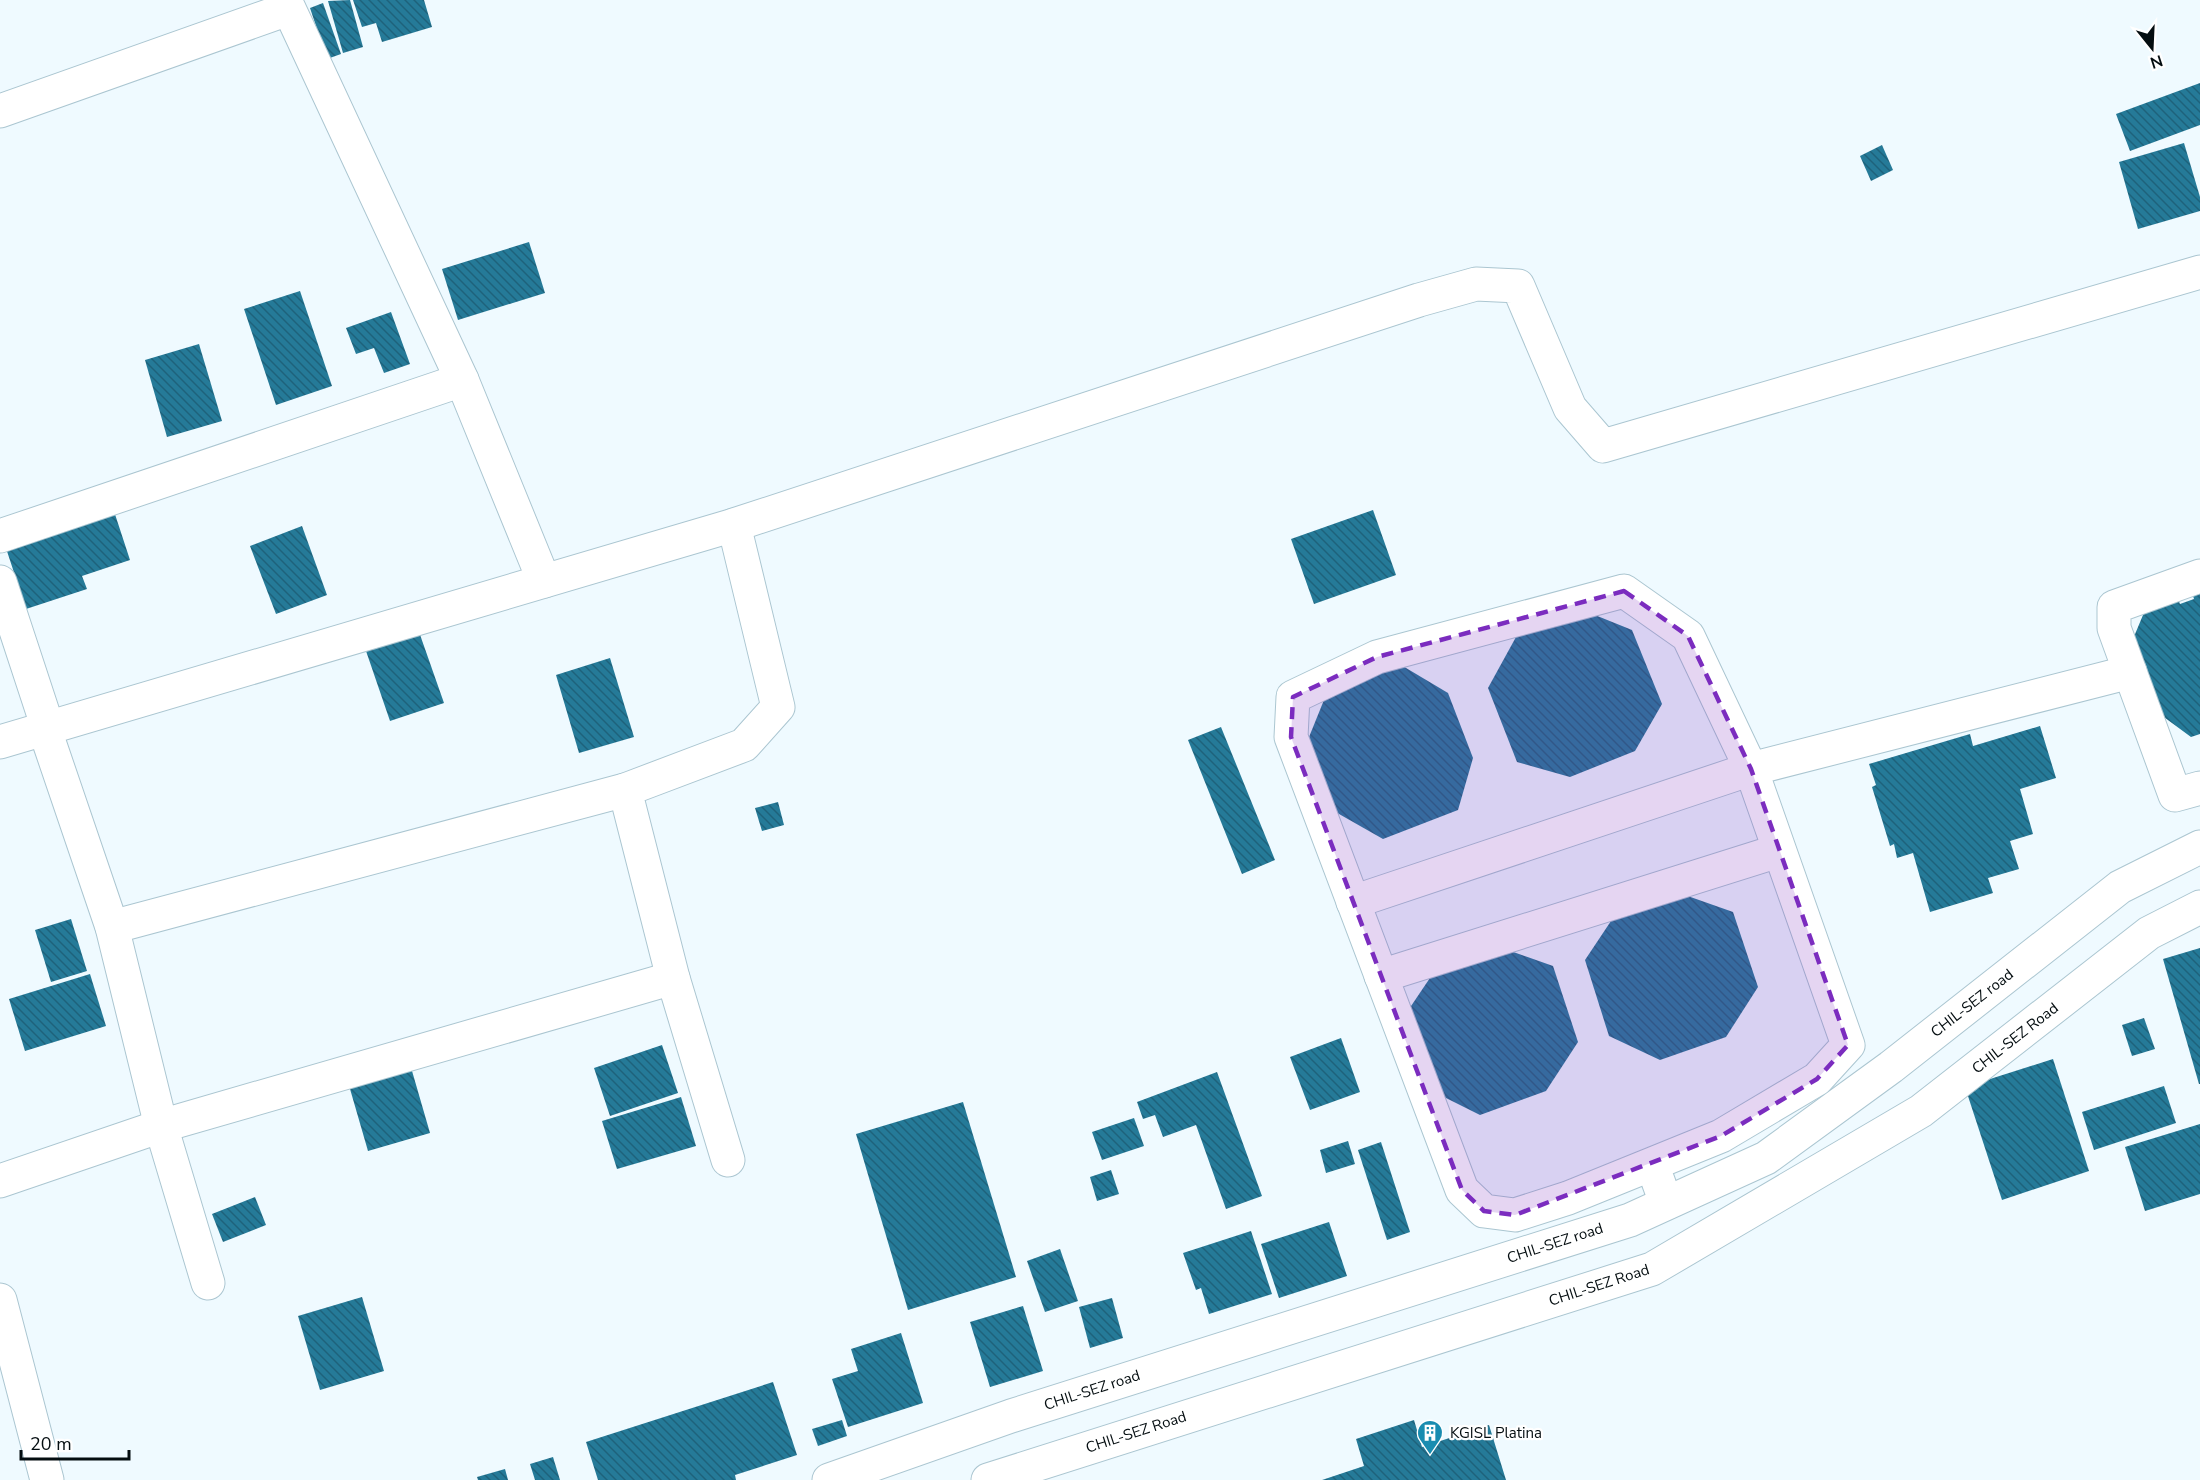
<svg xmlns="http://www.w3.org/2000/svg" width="2200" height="1480" viewBox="0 0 2200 1480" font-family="'Nunito Sans',sans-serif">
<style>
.building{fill:url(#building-back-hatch)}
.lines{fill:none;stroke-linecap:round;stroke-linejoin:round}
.minor-casing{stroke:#abc6d1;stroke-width:35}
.minor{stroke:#fff;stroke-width:33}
.marked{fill:#7b2cbf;fill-opacity:0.2;stroke:#7b2cbf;stroke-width:4.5;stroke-dasharray:12 8;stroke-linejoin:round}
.labels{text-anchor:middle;stroke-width:4.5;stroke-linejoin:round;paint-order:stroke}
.street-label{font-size:15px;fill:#040d10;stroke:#fff}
.poi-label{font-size:15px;fill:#040d10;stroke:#fff;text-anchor:start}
</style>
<defs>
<pattern id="building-back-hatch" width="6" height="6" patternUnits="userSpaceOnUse" patternTransform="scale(1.5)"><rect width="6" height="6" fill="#257a98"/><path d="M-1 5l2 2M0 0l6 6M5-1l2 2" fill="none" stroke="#1e627b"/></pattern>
</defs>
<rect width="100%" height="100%" fill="#effaff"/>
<g class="building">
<polygon points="350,0 363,47 343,53 328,1"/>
<polygon points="353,0 424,0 432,27 382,42 376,23 362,27"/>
<polygon points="323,3 341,54 327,59 310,8"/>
<polygon points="2200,83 2200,125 2130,151 2116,114"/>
<polygon points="2184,143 2200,197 2200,211 2138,229 2119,162"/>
<polygon points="1882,145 1893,170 1871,181 1860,156"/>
<polygon points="529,242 545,293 458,320 442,269"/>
<polygon points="300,291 332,386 276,405 244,309"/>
<polygon points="391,312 410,364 384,373 374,348 356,354 346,328"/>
<polygon points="199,344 222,421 167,437 145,360"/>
<polygon points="110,499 130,560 82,576 87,589 26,609 2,536"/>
<polygon points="1373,510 1396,575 1314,604 1291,539"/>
<polygon points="302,526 327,595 276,614 250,546"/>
<polygon points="2200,586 2200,734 2191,737 2157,712 2133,639 2148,603 2176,594 2180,604 2194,599 2191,589"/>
<polygon points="1580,609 1632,630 1662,704 1635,751 1570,777 1517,762 1488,688 1516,637"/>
<polygon points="418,629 444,703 390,721 365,648"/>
<polygon points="610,658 634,737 579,753 556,675"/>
<polygon points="1401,665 1448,693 1473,758 1458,810 1383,839 1332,810 1305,747 1326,695"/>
<polygon points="2040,726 2056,778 2020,789 2033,834 2010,841 2019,869 1988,878 1993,893 1930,912 1913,853 1897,858 1894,844 1890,846 1872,787 1876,785 1869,764 1970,734 1973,746"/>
<polygon points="1221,727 1275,860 1242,874 1188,740"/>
<polygon points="778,802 784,825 762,831 755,808"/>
<polygon points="1682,894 1733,912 1758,987 1726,1037 1660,1060 1609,1036 1585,960 1615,915"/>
<polygon points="71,919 87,971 51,982 35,930"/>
<polygon points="1502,948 1553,966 1578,1042 1546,1091 1480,1115 1430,1090 1405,1015 1436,969"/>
<polygon points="2200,948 2200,1084 2199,1084 2163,959"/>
<polygon points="90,974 106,1026 25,1051 9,999"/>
<polygon points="2144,1018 2155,1049 2132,1056 2122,1025"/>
<polygon points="1341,1038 1360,1092 1310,1110 1290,1057"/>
<polygon points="662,1045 678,1093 610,1116 594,1068"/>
<polygon points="2053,1059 2089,1171 2002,1200 1965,1087"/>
<polygon points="410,1064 430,1133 368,1151 348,1082"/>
<polygon points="1217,1072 1262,1196 1226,1209 1196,1125 1163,1137 1155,1115 1143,1119 1137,1102"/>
<polygon points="2164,1086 2176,1123 2094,1150 2082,1112"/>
<polygon points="681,1097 696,1146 617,1169 602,1121"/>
<polygon points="963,1102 1016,1277 908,1310 856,1134"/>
<polygon points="1134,1118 1144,1146 1102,1160 1092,1132"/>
<polygon points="2200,1124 2200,1194 2145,1211 2125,1147"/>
<polygon points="1348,1141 1355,1164 1326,1173 1320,1150"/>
<polygon points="1381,1142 1410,1232 1387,1240 1358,1150"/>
<polygon points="1111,1170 1119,1194 1097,1201 1090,1177"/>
<polygon points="255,1197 266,1225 223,1242 212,1214"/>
<polygon points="1329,1222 1347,1276 1279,1298 1261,1244"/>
<polygon points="1251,1231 1272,1294 1209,1314 1201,1288 1196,1290 1183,1253"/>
<polygon points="1060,1249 1078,1301 1045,1312 1027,1261"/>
<polygon points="362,1297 384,1371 320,1390 298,1316"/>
<polygon points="1112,1298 1123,1338 1090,1348 1079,1307"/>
<polygon points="1023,1306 1043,1371 990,1387 970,1322"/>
<polygon points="901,1333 923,1403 848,1427 832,1379 858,1371 851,1349"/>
<polygon points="773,1382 797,1455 735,1475 736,1480 598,1480 586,1442"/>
<polygon points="842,1420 847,1436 818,1446 812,1429"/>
<polygon points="1414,1420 1422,1447 1489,1425 1506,1480 1322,1480 1364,1466 1356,1439"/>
<polygon points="553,1457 560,1480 535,1480 530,1464"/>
<polygon points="505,1469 508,1480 478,1480 477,1477"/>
</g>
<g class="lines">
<defs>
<g id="minor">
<polyline points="0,111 288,9"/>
<polyline points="462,380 544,581"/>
<polyline points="0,536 462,380 285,0"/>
<polyline points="0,582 48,728 47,736 112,927 161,1126 208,1283"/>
<polyline points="2130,672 2114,628 2114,607 2200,576"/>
<polyline points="0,742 734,525 1419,300 1476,284 1518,286 1570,408 1603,446 2200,272"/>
<polyline points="1353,902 1751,769 2130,672 2175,795 2200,788"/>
<polyline points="112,927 625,790"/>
<polyline points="1381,976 1778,851"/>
<polyline points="728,1160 673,978 625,790 744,745 778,707 734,525"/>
<polyline points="1652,1164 1721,1136 1817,1079 1848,1045 1751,769 1688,636 1624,591 1377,657 1293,697 1291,737 1462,1190 1484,1211 1515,1215 1568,1198 1652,1164 1666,1203"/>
<polyline points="0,1181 161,1126 673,978"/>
<polyline points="0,1300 47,1480"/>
<polyline points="829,1480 1011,1416 1630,1220 1766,1158 1891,1067 2120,887 2200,847"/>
<polyline points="988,1480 1652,1269 1921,1111 2149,933 2200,907"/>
</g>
</defs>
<use href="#minor" class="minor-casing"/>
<use href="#minor" class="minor"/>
</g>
<path class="marked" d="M1624,591L1688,636L1751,769L1848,1045L1817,1079L1721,1136L1515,1215L1484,1211L1462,1190L1291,737L1293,697L1377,657Z"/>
<defs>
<symbol id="building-pin" viewBox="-11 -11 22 30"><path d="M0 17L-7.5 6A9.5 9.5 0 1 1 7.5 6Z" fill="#198cb0" stroke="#fff"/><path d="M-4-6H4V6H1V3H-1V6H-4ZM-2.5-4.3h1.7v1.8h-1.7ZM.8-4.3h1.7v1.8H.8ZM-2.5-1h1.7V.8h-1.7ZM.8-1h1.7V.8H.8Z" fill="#fff"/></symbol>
</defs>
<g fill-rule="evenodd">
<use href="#building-pin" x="1415" y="1418" width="30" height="40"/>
</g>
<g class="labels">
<g class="street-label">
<text transform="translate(1972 1003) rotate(-38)" y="5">CHIL-SEZ road</text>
<text transform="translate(2015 1038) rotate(-38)" y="5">CHIL-SEZ Road</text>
<text transform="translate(1555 1243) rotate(-18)" y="5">CHIL-SEZ road</text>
<text transform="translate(1599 1285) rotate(-18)" y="5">CHIL-SEZ Road</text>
<text transform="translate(1092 1390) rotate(-18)" y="5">CHIL-SEZ road</text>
<text transform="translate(1136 1432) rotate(-18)" y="5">CHIL-SEZ Road</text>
</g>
<g class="poi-label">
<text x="1450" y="1438">KGISL Platina</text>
</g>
</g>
<g transform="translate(2152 48) rotate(162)" stroke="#ffffff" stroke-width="4.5" paint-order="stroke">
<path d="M0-4.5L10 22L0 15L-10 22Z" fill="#040d10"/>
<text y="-9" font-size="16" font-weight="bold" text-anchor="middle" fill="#040d10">N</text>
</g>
<path d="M21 1450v9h108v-9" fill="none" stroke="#040d10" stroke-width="3"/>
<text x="30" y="1450" font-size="18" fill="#040d10" stroke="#ffffff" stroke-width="4.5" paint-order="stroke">20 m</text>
</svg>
